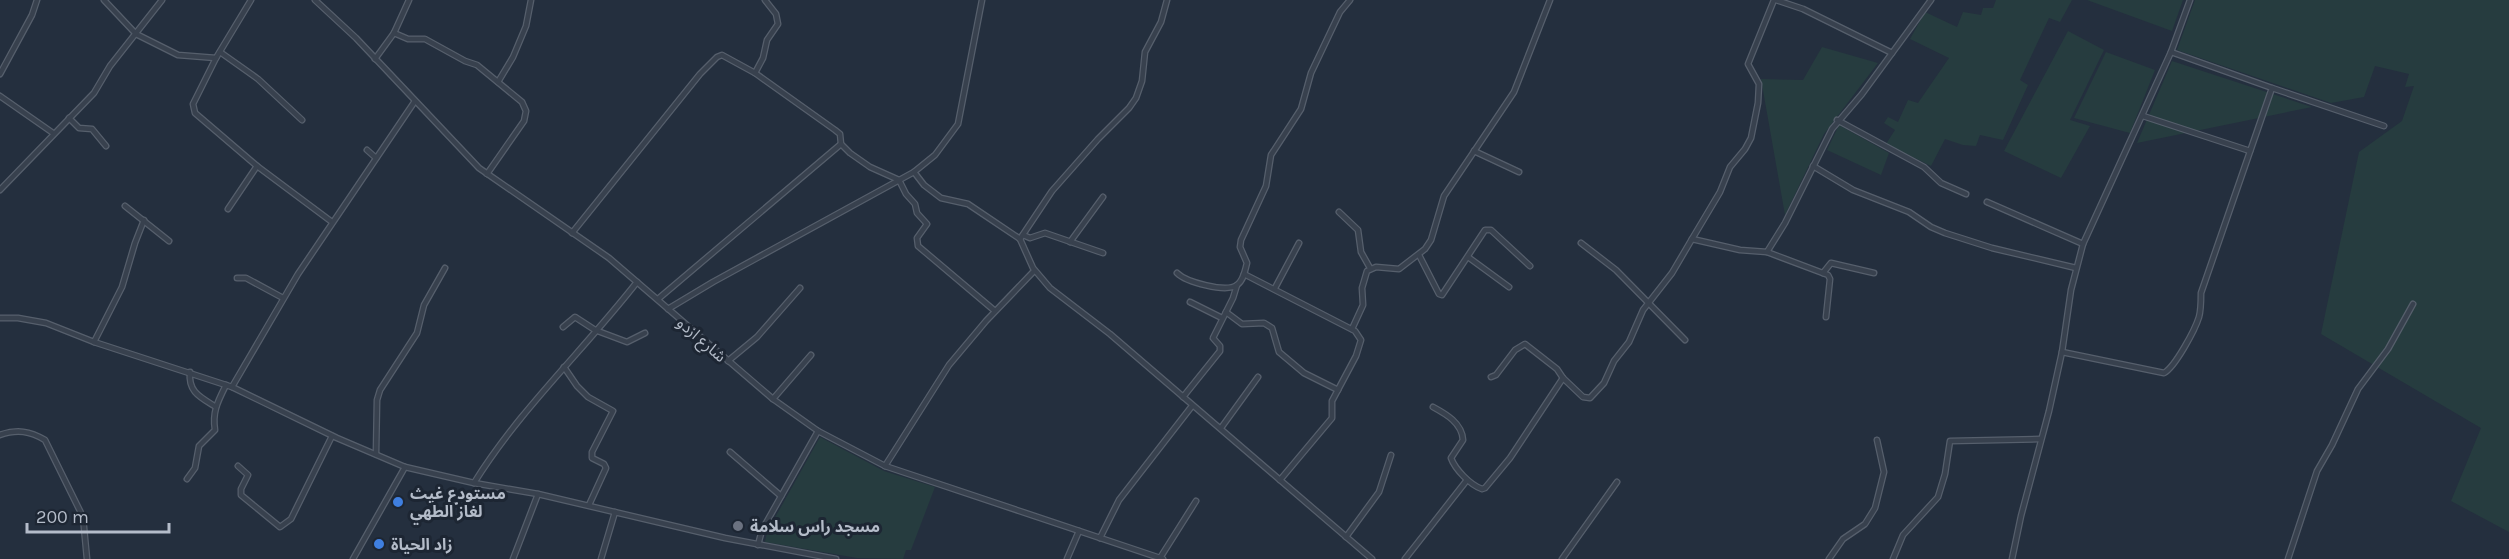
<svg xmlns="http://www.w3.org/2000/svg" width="2509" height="559" viewBox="0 0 2509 559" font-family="Karla,'Noto Sans Arabic',sans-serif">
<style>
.green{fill:#263c3f}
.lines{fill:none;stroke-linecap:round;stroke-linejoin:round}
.minor-casing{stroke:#565f6c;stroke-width:7}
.minor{stroke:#38414e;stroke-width:4.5}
.shop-dot{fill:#3f7fe0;stroke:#1d2633;stroke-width:2}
.worship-dot{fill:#6b7280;stroke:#1d2633;stroke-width:2}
.labels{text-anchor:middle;stroke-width:6;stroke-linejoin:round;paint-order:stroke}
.street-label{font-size:16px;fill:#b4bcc9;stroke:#1d2633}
.poi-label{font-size:16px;font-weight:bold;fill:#b4bcc9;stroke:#1d2633;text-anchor:start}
</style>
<rect width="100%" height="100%" fill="#242f3e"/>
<g class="green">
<polygon points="1996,0 2072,0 2060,22 2049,18 2020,80 2028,85 2003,140 1980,135 1976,146 1963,145 1945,139 1931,166 1886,144 1895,130 1884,123 1888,117 1898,122 1908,100 1918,103 1949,58 1910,39 1925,12 1957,27 1963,12 1981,15 1983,8 1993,8"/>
<polygon points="2087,0 2183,0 2172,31"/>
<polygon points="2195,0 2509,0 2509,532 2451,501 2481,428 2321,334 2359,152 2402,121 2414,86 2405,87 2409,74 2375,66 2364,97 2331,103 2177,50"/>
<polygon points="2068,31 2104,50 2070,120 2090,126 2061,178 2004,151"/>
<polygon points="1822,47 1878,63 1824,134 1785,215 1761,79 1803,80"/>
<polygon points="2106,52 2155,70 2130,133 2074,118"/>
<polygon points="2172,61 2312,107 2137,143"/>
<polygon points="1839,125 1889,153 1881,175 1827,150"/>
<polygon points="820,437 884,471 935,487 911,550 906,550 903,559 857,558 765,542 767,532"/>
</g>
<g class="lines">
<defs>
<g id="minor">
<polyline points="104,0 136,34 178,55 216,58 251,0"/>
<polyline points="315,0 356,38 479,168 609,258 773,399 818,431 885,466 1163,559"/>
<polyline points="1776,0 1803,9 1892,53"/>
<polyline points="394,33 408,39 425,39 465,61 477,65 522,102 526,111 524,121 487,174"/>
<polyline points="220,52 258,79 302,120"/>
<polyline points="216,58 193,104 195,113 257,166 332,222"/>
<polyline points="375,59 394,33 409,0"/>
<polyline points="755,73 763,58 767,40 778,24 776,14 765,0"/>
<polyline points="0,74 32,15 37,0"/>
<polyline points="498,82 513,57 526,26 531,0"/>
<polyline points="2272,88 2384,126"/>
<polyline points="0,96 53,133"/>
<polyline points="2143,116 2250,151"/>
<polyline points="69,118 79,128 92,129 106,146"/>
<polyline points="1837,120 1924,167 1941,183 1966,194"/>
<polyline points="367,150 376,158"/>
<polyline points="1474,151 1519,172"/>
<polyline points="1813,166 1853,190 1909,212 1931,227 1945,233 1992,248 2076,268"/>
<polyline points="914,172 924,185 941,198 968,204 1020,239 1033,268 1050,288 1110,334 1372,559"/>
<polyline points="0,190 94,93 110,66 162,0"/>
<polyline points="1987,202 2083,244"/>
<polyline points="125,206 169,241"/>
<polyline points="228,209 257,166"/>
<polyline points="1339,212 1358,230 1361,252 1370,268"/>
<polyline points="572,233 700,74 717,57 722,55 755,73 835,130 840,134 841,144 850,153 870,167 899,180 906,194 915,204 917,213 927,224 917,238 918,246 995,311"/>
<polyline points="1023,235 1030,238 1045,233 1103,253"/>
<polyline points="1020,239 1052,191 1098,139 1129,108 1136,98 1142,81 1145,52 1161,22 1167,0"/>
<polyline points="1692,239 1720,192 1730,167 1745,149 1751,138 1758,103 1759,84 1748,64 1774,0"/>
<polyline points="1070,242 1103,197"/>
<polyline points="1581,243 1616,270 1685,340"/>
<polyline points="1767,252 1828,275 1830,279 1826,317"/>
<polyline points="1419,255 1439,294 1442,295 1485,230 1491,230 1530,266"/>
<polyline points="1468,257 1509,287"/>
<path d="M1177,273C1186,282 1226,293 1237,285C1244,280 1245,270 1247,263L1240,247L1241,240L1266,186L1271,155L1301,109L1311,73L1340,12L1350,0"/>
<polyline points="1823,273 1831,263 1874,273"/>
<polyline points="1244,274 1355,331 1361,340 1356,356 1332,401 1332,418 1280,480"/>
<polyline points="237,278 246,278 283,298"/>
<polyline points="1275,288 1299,243"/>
<polyline points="658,299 841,144"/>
<polyline points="1190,302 1222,318"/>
<polyline points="668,309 713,282 914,172 935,155 958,124 982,0"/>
<polyline points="1226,312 1242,324 1264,323 1272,328 1279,352 1304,373 1338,390"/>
<polyline points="0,318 18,318 46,323 94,342 232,387 337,438 405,467 474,483 538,494 725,538 836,559"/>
<polyline points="563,327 575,317 595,330 627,342 645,333"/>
<polyline points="1352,329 1363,305 1362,288 1367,271 1376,267 1399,269 1425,249 1431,240 1444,196 1514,92 1550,0"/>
<polyline points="94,342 122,287 135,243 144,220"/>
<path d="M2062,352L2164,373C2175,367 2195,330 2199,317C2201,310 2201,300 2201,293L2272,88L2171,52"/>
<polyline points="728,361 757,337 800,288"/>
<polyline points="564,367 577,386 588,397 613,411 592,452 592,458 604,464 606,468 589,505"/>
<path d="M190,372C188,392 200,397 216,407"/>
<polyline points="1491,377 1496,375 1515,350 1525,344 1557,369 1563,378"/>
<polyline points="232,387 298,274 415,101"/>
<polyline points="1183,397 1220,351 1220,346 1213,338 1233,298 1237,285"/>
<polyline points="773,399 811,355"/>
<path d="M1433,407C1446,414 1462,423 1463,440L1451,458C1455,469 1470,485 1482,489L1485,488L1510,458L1563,378L1583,397L1590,398L1604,383L1614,361L1629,342L1643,310L1672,273L1692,239L1740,250L1767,252L1785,223L1832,129L1862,94L1931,0"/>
<polyline points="1221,428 1258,377"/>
<path d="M0,435C17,429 30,431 45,440L83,517L87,559"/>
<polyline points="730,452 781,496"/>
<polyline points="376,454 377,400 380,390 417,333 424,305 445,268"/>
<polyline points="238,466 248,475 241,489 241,495 280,527 291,519 332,436"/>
<polyline points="885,466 949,365 986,321 1034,271"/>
<path d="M187,479L195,468L199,446L215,430C212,412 218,401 226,385"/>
<path d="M474,483C520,409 584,350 637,282"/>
<polyline points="1346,537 1379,492 1391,455"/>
<polyline points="1100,538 1119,500 1192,406"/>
<polyline points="758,545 762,530 818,431"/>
<polyline points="1160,558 1196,501"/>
<polyline points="353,559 405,467"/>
<polyline points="513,559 538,494"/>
<polyline points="601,559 615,512"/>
<polyline points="1067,559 1079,531"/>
<polyline points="1405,559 1467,480"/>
<polyline points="1562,559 1617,482"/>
<polyline points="1829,559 1843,539 1865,524 1875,508 1884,472 1877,440"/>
<polyline points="1893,559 1903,535 1938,497 1945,474 1950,441 2040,439"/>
<polyline points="2012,559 2021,516 2049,411 2062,352 2071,290 2083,244 2171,52 2190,0"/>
<polyline points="2288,559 2317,471 2332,445 2358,389 2388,349 2413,304"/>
</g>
</defs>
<use href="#minor" class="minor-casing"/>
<use href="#minor" class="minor"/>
</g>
<g class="shop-dot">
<circle cx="398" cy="502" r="6"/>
<circle cx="379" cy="544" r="6"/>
</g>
<circle class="worship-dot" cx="738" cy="526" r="6"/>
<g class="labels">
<g class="street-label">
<text transform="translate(702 339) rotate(41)" y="6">شارع ازدو</text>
</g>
<g class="poi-label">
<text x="410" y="499">مستودع غيث<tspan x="410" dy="18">لغاز الطهي</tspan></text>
<text x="750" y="532">مسجد راس سلامة</text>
<text x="391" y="550">زاد الحياة</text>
</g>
</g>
<path d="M27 523v9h142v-9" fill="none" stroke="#b4bcc9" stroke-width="3"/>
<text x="36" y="523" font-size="18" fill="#b4bcc9" stroke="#1d2633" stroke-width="4.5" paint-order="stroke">200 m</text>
</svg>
